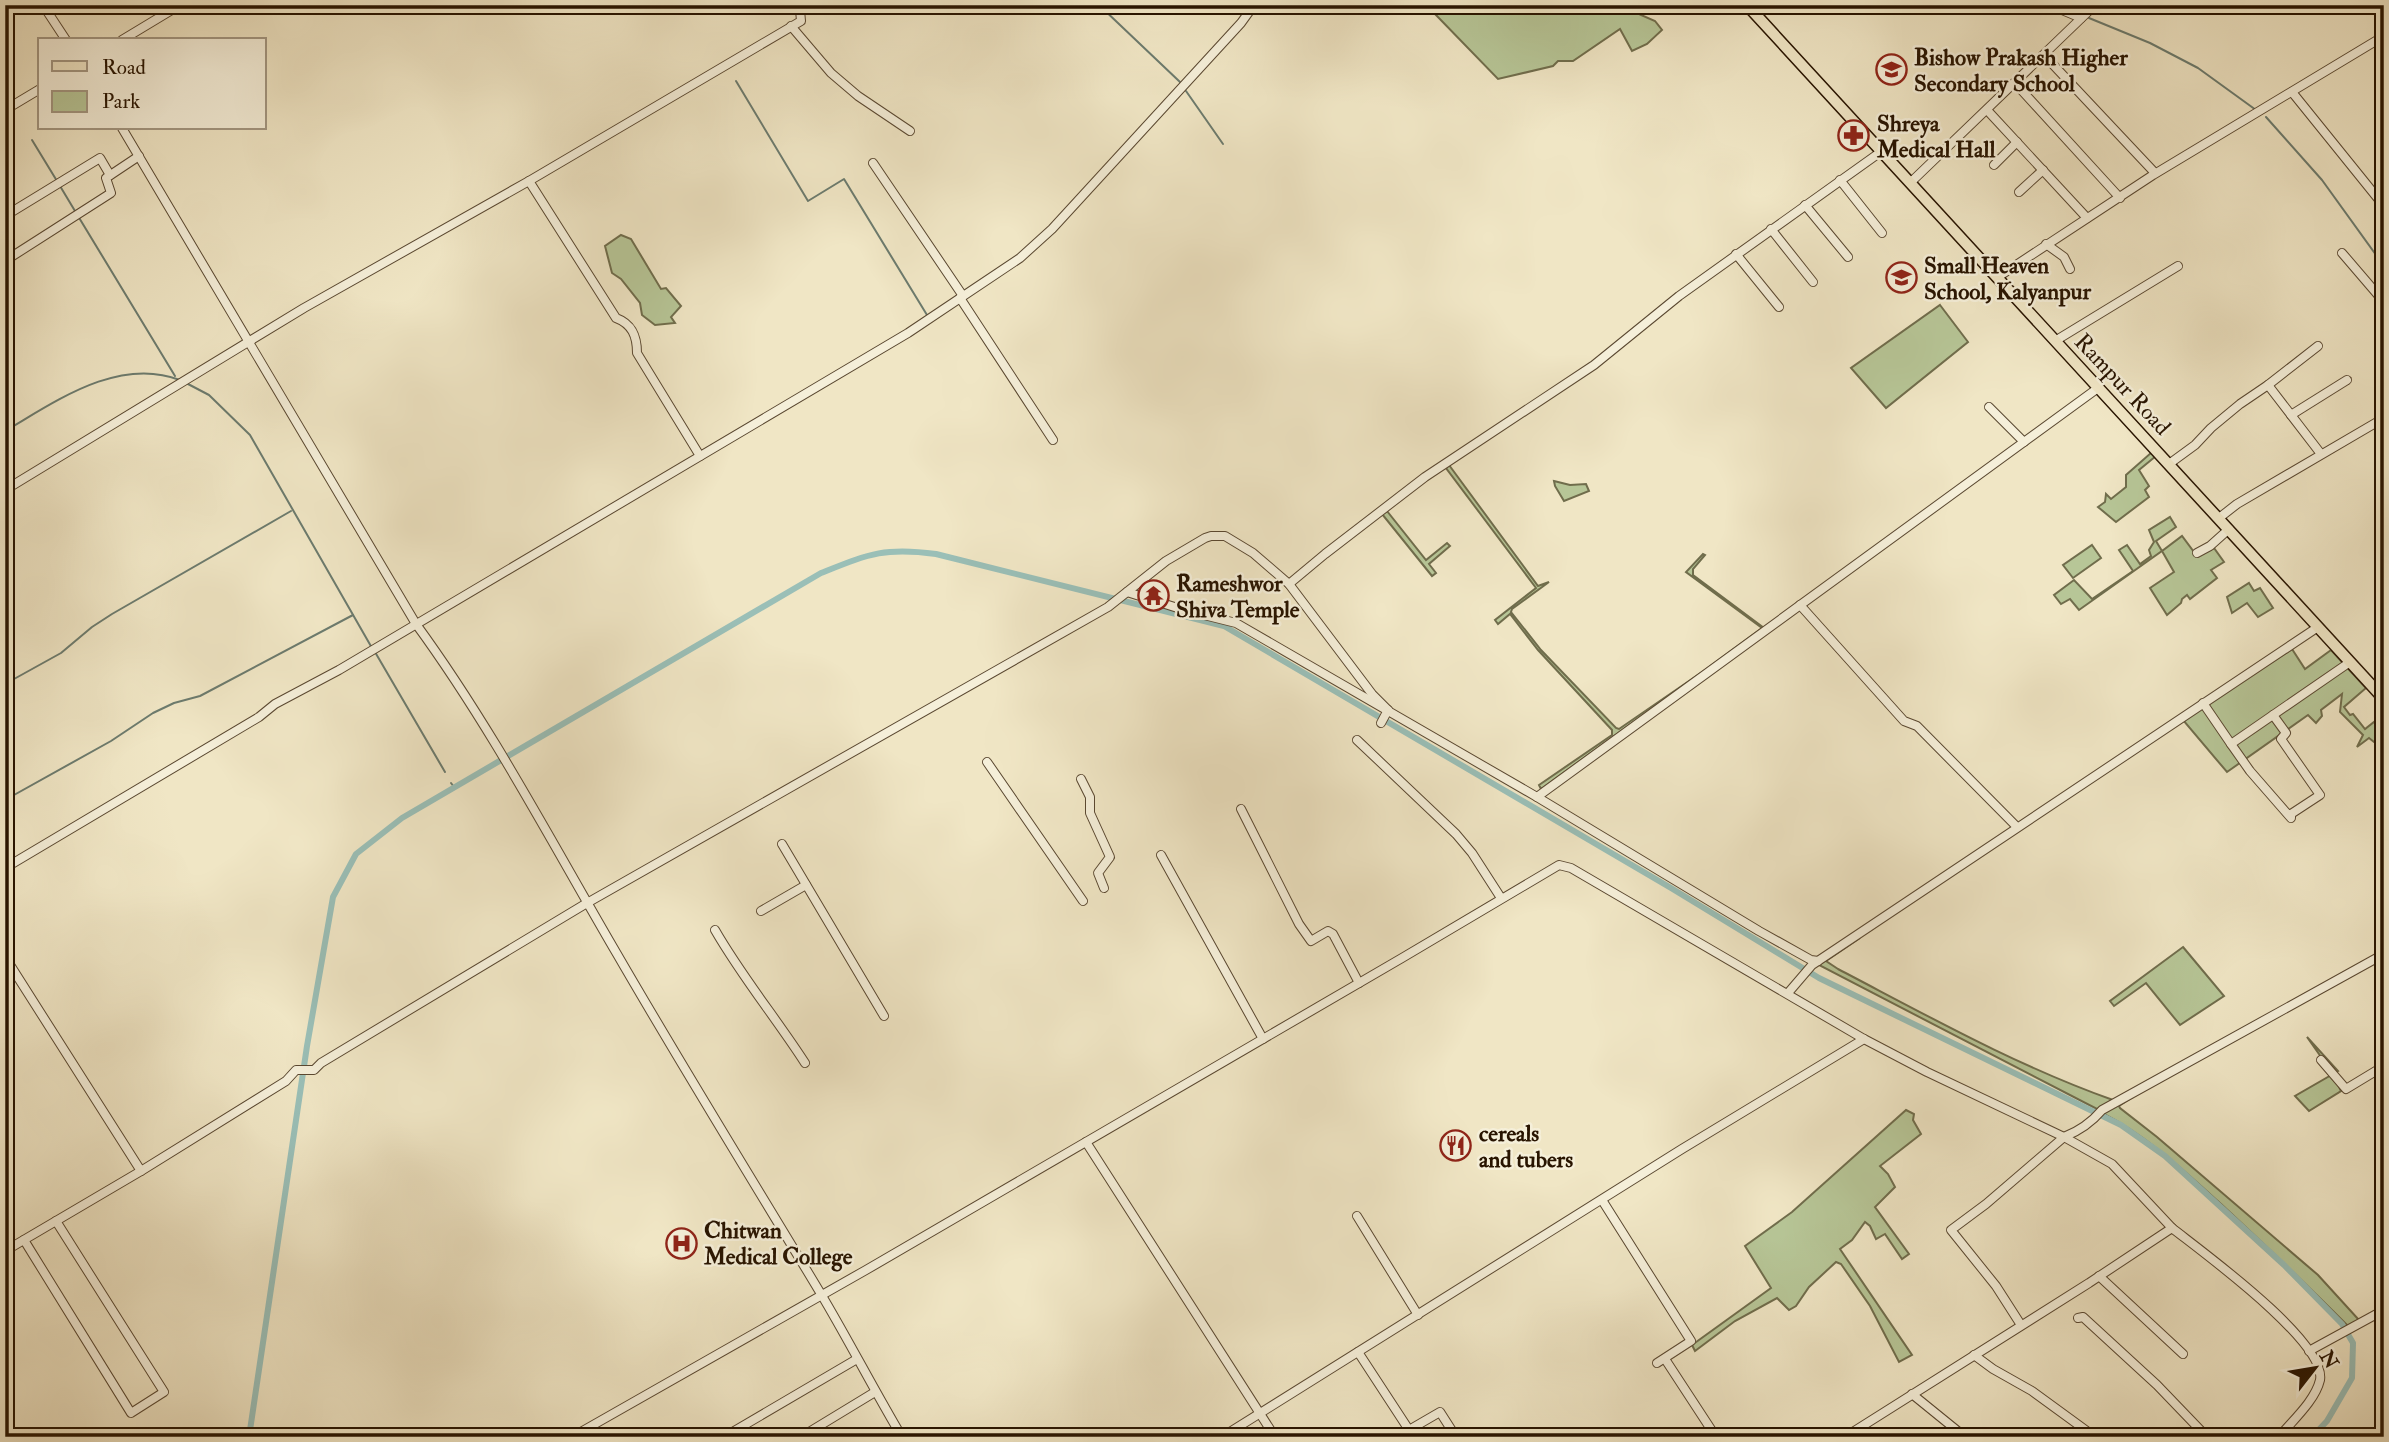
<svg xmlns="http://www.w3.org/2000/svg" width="2389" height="1442" viewBox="0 0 2389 1442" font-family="'IM FELL Double Pica',serif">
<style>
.green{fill:#b7c697;stroke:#706d4c;stroke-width:2}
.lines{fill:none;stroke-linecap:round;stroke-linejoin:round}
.stream{stroke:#6c7b6e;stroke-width:2}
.canal{stroke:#9abfb7;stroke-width:6}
.minor-casing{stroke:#5a4831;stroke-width:10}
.major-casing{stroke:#281400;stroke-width:13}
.minor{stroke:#f5efd9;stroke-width:8}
.major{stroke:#f0e6c5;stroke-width:10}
.labels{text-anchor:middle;stroke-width:5;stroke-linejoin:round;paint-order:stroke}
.poi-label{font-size:23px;font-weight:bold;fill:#281400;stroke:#f5efd9;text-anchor:start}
.street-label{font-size:23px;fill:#281400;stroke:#f5efd9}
</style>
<rect width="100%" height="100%" fill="#f0e6c5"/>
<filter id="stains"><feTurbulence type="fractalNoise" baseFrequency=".00286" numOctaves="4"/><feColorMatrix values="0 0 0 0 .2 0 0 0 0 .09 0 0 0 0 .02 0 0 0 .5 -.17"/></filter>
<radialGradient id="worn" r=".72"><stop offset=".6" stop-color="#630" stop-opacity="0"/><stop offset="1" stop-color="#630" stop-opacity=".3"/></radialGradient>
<g class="green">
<polygon points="1434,5 1653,5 1641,15 1655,21 1662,30 1647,44 1632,51 1620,29 1573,61 1558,61 1553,66 1498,79 1435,14"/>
<polygon points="621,235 631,239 661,289 666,288 681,306 671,317 675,323 655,325 642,315 640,303 621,279 612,273 605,246"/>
<polygon points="1940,305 1968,342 1886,408 1851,368"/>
<polygon points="2152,452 2156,456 2139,470 2149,486 2145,490 2149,497 2116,522 2098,507 2105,502 2106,494 2111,499 2126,487 2126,475"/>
<polygon points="1449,465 1538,586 1549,582 1512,609 1511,612 1541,650 1616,728 1619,729 1705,670 1762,628 1686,572 1703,554 1705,555 1693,569 1693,575 1764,628 1541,789 1539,785 1612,735 1612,730 1538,650 1510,614 1498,624 1495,620 1536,588 1446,468"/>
<polygon points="1554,481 1570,485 1586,484 1589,491 1564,501 1555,486"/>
<polygon points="1387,511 1426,560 1447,543 1450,546 1429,564 1436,573 1432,576 1382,514"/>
<polygon points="2170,517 2176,527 2156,541 2162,551 2182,536 2197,556 2214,548 2224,562 2211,570 2217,578 2190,599 2187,595 2182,599 2181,603 2167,615 2150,588 2174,572 2162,551 2079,610 2070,599 2061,604 2054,595 2074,580 2092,599 2133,571 2119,550 2127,545 2140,564 2151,556 2149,550 2154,542 2149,530"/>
<polygon points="2092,545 2101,558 2073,578 2063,565"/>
<polygon points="2249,583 2254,591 2260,588 2273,608 2258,617 2247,603 2232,613 2227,597"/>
<polygon points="2292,649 2305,669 2331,650 2366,688 2344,707 2350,715 2353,714 2365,729 2374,722 2384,734 2384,745 2379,746 2369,738 2357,747 2363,735 2340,712 2342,694 2321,710 2322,716 2316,723 2308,715 2227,772 2183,720"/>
<path d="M1860,938L1826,961L1838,969C1928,1016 2017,1066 2113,1100L2097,1109L1817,964Z"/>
<polygon points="2183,947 2224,996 2180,1025 2146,983 2114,1006 2110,1001"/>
<polygon points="2307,1037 2338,1071 2333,1074 2341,1091 2309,1111 2295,1096 2333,1074"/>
<path d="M2133,1097L2119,1106L2120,1108L2157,1137L2318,1275L2359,1320L2348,1326C2306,1284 2264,1244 2221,1204C2183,1170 2147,1136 2102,1113Z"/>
<polygon points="1906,1110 1914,1114 1913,1120 1921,1134 1880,1166 1888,1174 1895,1187 1875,1207 1909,1254 1902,1259 1885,1234 1876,1239 1870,1226 1865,1222 1852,1240 1840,1249 1912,1355 1899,1362 1870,1306 1841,1264 1836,1262 1809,1287 1796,1306 1789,1310 1777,1298 1735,1321 1695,1351 1692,1345 1771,1288 1745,1246 1792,1212"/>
</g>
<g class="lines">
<g class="stream">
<polyline points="1099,5 1180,82"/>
<polyline points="2089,18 2150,43 2198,68 2256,110"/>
<polyline points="736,81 808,201 844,179 927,315"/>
<polyline points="1186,91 1223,144"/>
<polyline points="2266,117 2322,180 2384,266"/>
<polyline points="32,140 57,181"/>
<polyline points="60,186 75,211"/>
<polyline points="78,216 175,376"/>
<polyline points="188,384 209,395 250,435 372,648"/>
<path d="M5,431C55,402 118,356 180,380"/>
<polyline points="375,652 445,772"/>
<polyline points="5,684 61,653 92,627 112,614 291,511"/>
<polyline points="451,783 454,787"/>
<polyline points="5,800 111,741 153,713 174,703 200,696 353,615"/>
</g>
<path class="canal" d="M249,1437L307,1046L333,897L356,854L402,818L821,573C869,554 884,547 936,554L1224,626L1671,888L1819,978L2121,1125L2165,1156L2284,1265L2342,1324L2353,1343L2352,1378L2327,1421L2312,1437"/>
<defs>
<g id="minor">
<polyline points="43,5 66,40"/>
<polyline points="2050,5 2081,18"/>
<polyline points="791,26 831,73 858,96 910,131"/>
<polyline points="122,40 180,5"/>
<polyline points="2044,55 2155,173"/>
<polyline points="2015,83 2120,198"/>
<polyline points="2292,92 2384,206"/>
<polyline points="5,110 40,89"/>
<polyline points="1987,110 2087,218"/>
<path d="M122,128L416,624C492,728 552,843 617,954C683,1068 753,1181 821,1294C849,1341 874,1390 902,1437"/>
<polyline points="873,163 963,296"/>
<polyline points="1994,165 2017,142"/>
<polyline points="1840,180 1882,233"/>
<path d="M529,181L616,318C632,324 637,336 637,353L700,456"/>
<polyline points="1910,183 2095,5"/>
<polyline points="2019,192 2043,170"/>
<polyline points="1805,205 1848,257"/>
<polyline points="5,216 100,158 110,175"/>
<polyline points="1771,229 1813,282"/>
<polyline points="2046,244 2064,257 2070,269"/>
<polyline points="2342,253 2384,302"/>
<polyline points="1736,254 1779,307"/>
<polyline points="11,257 111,193 106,178 139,156"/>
<polyline points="1998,277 2153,175 2384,36"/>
<polyline points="960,298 1053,440"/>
<polyline points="2055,341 2178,266"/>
<polyline points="2268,385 2321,454"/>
<polyline points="1989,407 2024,442"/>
<polyline points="2291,415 2347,380"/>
<polyline points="2169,464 2195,445 2211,428 2240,404 2268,385 2318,346"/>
<polyline points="5,490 304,308 529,181 801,21 800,10 796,5"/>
<polyline points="2219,518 2237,504 2384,418"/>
<polyline points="2197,553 2210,546 2229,529"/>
<polyline points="1289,584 1325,554 1425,477 1594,365 1679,296 1882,151"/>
<polyline points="1127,592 1184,610 1236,623 1537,797 2098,388"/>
<polyline points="1800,605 1904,721 1917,726 2017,827"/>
<polyline points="2203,703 2231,744 2350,662"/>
<polyline points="1381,723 1388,710"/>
<polyline points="1357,740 1456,834 1472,853 1501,898"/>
<polyline points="2231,744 2250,771 2291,818 2291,814 2320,795 2281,739 2286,733 2273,715"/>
<polyline points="987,762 1083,901"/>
<polyline points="1081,779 1090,797 1090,813 1110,857 1098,873 1104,888"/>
<polyline points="1537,797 1759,931 1811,960 1818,961"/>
<polyline points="1241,809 1299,924 1311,941 1328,931 1333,934 1359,983"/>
<polyline points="782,844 884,1016"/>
<polyline points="1161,855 1263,1039"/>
<polyline points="5,868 259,717 275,704 339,670 908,333 1020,258 1052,229 1241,23 1254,5"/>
<polyline points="761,911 806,885"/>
<path d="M715,930C742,977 776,1018 805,1063"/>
<polyline points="5,957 141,1171"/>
<polyline points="1788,993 1812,965 2318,627"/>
<polyline points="2321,1060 2346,1089 2384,1066"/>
<polyline points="1086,1142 1275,1437"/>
<polyline points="1602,1200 1691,1341 1657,1363"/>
<polyline points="1357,1216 1418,1315"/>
<polyline points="24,1240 131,1413 164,1392 56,1221"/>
<polyline points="5,1251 141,1171 286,1081 296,1070 314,1070 321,1063 587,903 1108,607 1166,561 1205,538 1211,536 1225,536 1253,553 1289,584 1372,694 1388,710"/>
<polyline points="2099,1276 2183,1354"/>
<polyline points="2078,1318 2083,1317 2157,1385 2207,1437"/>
<path d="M2021,1325L1996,1286L1951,1230L1986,1204L2064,1137C2079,1131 2091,1123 2102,1110L2384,954"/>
<polyline points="2309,1351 2384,1310"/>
<polyline points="1358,1352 1409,1430 1411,1437"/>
<polyline points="1974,1355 1993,1369 2032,1391 2095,1437"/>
<polyline points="1665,1359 1716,1437"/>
<polyline points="1912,1394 1965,1437"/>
<polyline points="1409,1430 1440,1412 1456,1437"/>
<polyline points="572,1437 866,1270 1402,958 1559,865 1571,868 1864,1039 1927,1072 2064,1137 2112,1164 2172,1228"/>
<polyline points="724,1437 857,1359"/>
<polyline points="801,1437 875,1392"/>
<polyline points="1222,1437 1682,1149 1864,1039"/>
<path d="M1845,1437L2089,1283L2172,1228C2201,1251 2327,1342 2320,1380C2315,1401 2292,1421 2279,1437"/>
</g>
<polyline id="major" points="1747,5 2384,699"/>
</defs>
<use href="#minor" class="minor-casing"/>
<use href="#major" class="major-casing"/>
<use href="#minor" class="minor"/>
<use href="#major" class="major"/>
</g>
<defs>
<symbol id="school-ring" viewBox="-11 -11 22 22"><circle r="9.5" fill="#f5efd9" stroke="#8f2418" stroke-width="1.5"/><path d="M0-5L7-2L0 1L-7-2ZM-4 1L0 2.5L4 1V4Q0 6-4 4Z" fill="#8f2418"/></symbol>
<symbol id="pharmacy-ring" viewBox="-11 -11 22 22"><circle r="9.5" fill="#f5efd9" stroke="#8f2418" stroke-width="1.5"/><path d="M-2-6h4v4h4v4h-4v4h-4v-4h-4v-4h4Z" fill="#8f2418"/></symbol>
<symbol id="temple-ring" viewBox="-11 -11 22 22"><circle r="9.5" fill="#f5efd9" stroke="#8f2418" stroke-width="1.5"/><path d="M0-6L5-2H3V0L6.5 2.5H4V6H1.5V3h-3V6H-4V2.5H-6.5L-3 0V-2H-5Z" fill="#8f2418"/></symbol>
<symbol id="restaurant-ring" viewBox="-11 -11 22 22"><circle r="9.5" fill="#f5efd9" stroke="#8f2418" stroke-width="1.5"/><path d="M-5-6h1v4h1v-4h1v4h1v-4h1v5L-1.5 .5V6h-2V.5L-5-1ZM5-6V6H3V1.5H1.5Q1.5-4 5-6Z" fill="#8f2418"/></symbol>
<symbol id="hospital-ring" viewBox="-11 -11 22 22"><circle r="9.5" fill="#f5efd9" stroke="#8f2418" stroke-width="1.5"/><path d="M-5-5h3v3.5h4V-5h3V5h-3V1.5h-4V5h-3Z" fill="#8f2418"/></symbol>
</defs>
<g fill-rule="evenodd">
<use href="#school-ring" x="1874" y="52" width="35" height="35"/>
<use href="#pharmacy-ring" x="1836" y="118" width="35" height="35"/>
<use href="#school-ring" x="1884" y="260" width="35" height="35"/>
<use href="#temple-ring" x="1136" y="578" width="35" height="35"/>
<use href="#restaurant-ring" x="1438" y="1128" width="35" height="35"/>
<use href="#hospital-ring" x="664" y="1226" width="35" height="35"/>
</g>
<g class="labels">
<g class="poi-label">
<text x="1914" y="65">Bishow Prakash Higher<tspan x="1914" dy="26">Secondary School</tspan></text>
<text x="1877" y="131">Shreya<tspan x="1877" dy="26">Medical Hall</tspan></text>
<text x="1924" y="273">Small Heaven<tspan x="1924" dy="26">School, Kalyanpur</tspan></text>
<text x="1176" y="591">Rameshwor<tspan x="1176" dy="26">Shiva Temple</tspan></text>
<text x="1479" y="1141">cereals<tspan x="1479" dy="26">and tubers</tspan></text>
<text x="704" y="1238">Chitwan<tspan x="704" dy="26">Medical College</tspan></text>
</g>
<g class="street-label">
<text transform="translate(2123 384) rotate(47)" y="8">Rampur Road</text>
</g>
</g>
<rect width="2389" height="1442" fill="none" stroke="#f0e6c5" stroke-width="28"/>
<rect x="7" y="7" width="2375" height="1428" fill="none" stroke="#281400" stroke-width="3.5"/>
<rect x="14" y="14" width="2361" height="1414" fill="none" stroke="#281400" stroke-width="2"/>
<rect x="38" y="38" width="228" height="91" fill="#f5efd9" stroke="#a39782" stroke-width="2"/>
<rect x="52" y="61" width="35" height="10" fill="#f0e6c5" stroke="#a39782" stroke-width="2"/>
<text x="102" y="74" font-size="21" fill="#281400">Road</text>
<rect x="52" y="91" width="35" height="21" fill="#b7c697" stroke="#a39782" stroke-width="2"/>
<text x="102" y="108" font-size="21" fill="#281400">Park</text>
<g transform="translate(2315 1368) rotate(59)" stroke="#f5efd9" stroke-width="5" paint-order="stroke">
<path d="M0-5L12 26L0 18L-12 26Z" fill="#281400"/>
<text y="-10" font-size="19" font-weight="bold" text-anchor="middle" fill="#281400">N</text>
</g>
<rect width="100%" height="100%" filter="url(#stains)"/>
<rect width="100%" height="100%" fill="url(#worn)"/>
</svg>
